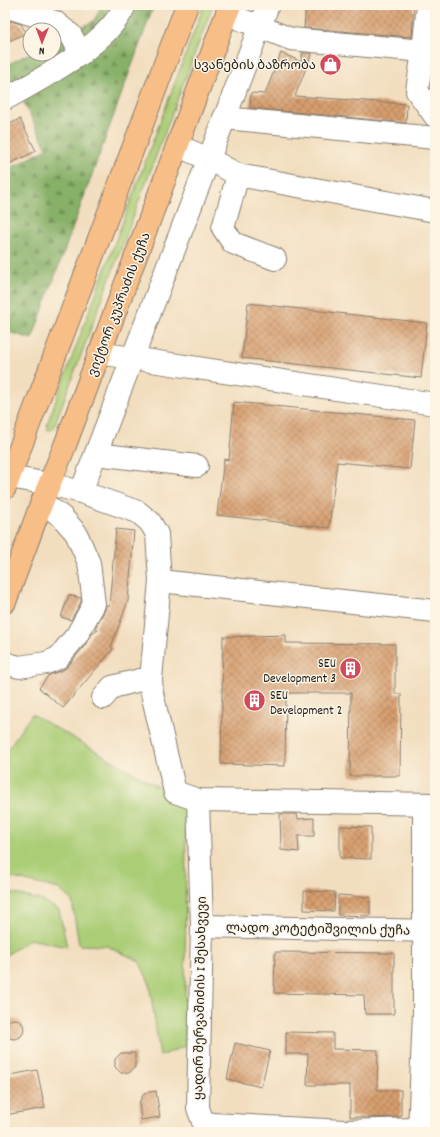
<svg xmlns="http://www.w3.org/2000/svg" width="440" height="1137" viewBox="0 0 440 1137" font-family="Dekko,'Noto Sans Georgian',sans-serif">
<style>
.green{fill:#aacd76;stroke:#637449}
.forest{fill:url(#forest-firs);stroke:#526642}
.building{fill:url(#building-cross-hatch)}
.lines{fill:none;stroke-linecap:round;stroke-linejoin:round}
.minor-casing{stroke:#877d6e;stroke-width:24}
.major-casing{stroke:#877d6e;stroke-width:24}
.minor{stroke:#fff;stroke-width:22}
.major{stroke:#f7be88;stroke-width:22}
.labels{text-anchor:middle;stroke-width:3;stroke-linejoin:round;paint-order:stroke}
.poi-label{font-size:13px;fill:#1c1c1c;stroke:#fcf5e5;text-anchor:end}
.street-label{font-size:13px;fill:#1c1c1c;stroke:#fcf5e5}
</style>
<defs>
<pattern id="forest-firs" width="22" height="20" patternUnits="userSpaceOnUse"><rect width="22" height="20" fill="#87b067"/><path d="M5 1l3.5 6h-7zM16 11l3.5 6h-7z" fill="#6e8e54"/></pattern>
<pattern id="building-cross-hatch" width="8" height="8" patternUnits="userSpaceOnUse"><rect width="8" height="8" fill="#d79e6e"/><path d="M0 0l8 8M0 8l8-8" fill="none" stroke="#ae805a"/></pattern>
</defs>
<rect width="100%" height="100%" fill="#fcf5e5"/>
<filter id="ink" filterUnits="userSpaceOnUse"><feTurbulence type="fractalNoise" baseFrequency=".025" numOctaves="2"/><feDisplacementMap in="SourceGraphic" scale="8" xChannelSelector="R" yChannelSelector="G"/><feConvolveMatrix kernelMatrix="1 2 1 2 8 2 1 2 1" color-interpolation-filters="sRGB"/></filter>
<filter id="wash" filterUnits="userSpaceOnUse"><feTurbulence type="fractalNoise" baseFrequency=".012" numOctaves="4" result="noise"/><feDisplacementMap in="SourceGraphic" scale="16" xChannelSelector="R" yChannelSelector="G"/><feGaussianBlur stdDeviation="0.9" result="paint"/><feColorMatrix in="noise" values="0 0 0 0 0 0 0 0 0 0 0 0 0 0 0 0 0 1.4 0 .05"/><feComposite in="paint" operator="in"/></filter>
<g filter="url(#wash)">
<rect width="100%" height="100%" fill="#f2debf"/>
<g class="green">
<polygon points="204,5 213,5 53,429 50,430 48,430 47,424"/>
<polygon points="32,714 186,803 185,1046 160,1056 149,982 139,961 107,946 79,945 72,901 59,889 5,876 5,753"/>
<polygon points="5,891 43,901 59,910 67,947 30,939 5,956"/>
</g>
<polygon class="forest" points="102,5 154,5 32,339 5,331 5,171 47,149 13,81 5,86 5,66 30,53 30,54 54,54 54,41 94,21"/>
<g id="blocks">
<g class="building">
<polygon points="306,5 414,5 412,37 304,28"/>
<polygon points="11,21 21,24 26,33 5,43 5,24"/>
<polygon points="281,53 302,62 302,53 312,53 295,96 407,104 406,123 250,108 251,93 265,94"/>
<polygon points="20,119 36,151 5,166 5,126"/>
<polygon points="248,303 427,323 421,378 242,358"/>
<polygon points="234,402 415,420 410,469 337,462 329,528 217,515 224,459 229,460"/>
<polygon points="116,529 134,531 128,601 111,647 113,649 63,708 39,688 49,675 63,670 68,666 87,643 92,634 98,630 95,628 105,610 106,605 109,606"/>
<polygon points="69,595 81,598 81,602 71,620 61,617"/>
<polygon points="286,635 286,643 395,644 395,694 401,694 400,776 350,776 351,693 286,693 285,766 221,764 223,637"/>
<polygon points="280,814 297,814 298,819 314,818 314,836 298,836 299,852 281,850"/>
<polygon points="340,826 371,827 371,859 340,858"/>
<polygon points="304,891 335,892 334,911 304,910"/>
<polygon points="338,895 370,897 370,916 338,915"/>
<polygon points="275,952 394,953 394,1014 365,1014 364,995 274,993"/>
<circle cx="14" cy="1029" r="10"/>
<polygon points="286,1032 333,1033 333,1049 378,1050 377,1090 401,1090 401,1117 364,1118 364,1117 350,1117 350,1085 307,1085 308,1054 286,1054"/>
<polygon points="235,1043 270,1051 261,1087 227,1079"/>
<polygon points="121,1053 135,1053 135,1067 129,1073 121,1073 115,1067 115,1059"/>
<polygon points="37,1070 45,1108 5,1115 5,1076"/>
<polygon points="156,1091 160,1117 141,1120 139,1103 144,1093"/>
</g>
</g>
</g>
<g filter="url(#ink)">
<use href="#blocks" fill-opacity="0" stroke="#877d6e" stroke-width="1"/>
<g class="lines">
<defs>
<g id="minor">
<polyline points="428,5 423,51 417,91 435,116"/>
<polyline points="5,6 55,22 71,35 81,54"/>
<polyline points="227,14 291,39 423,51"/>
<path d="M5,99C41,79 109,44 125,5"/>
<polyline points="224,118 435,138"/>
<polyline points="178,146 209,159 238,175 435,211"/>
<polyline points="238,175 223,228 233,243 275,259"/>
<polyline points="99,353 435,404"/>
<polyline points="96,454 197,466"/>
<polyline points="5,477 9,477 50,484 81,492 138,512 150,522 157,534 160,581 151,679 152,693 175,792 198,800 435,804"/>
<polyline points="81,492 268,5"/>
<polyline points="160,581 435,611"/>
<polyline points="5,663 19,667 46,663 58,658 77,635 94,604 89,563 76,533 62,517 42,502"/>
<polyline points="103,698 112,687 140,680 151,679"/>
<polyline points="198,800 202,926 198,1108 203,1122 213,1124 344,1131 419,1129"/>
<polyline points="202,926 435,931"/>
<polyline points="419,1132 424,1013 424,804"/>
</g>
<g id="major">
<polyline points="5,488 187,5"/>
<polyline points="5,602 42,502 64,448 230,5"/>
</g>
</defs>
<use href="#minor" class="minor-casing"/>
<use href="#major" class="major-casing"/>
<use href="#minor" class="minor"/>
<use href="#major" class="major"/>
</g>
</g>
<defs>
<symbol id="shop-disc" viewBox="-11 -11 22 22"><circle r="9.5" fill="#d1495b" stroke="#fcf5e5"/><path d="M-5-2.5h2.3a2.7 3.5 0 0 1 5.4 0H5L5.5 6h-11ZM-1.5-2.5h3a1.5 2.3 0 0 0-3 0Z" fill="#fff"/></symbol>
<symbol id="building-disc" viewBox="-11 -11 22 22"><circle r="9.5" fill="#d1495b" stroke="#fcf5e5"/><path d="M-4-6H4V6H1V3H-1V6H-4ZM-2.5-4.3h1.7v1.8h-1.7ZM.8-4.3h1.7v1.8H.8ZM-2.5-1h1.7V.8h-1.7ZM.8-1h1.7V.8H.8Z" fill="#fff"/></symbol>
</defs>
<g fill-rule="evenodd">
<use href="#shop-disc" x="318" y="52" width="25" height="25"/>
<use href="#building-disc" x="338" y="656" width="25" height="25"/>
<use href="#building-disc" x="242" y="688" width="25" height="25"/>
</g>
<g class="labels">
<g class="poi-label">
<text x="316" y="69">სვანების ბაზრობა</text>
<text x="336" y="667">SEU<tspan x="336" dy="15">Development 3</tspan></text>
<text x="270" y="699" text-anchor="start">SEU<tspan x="270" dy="15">Development 2</tspan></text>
</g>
<g class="street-label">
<text transform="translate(118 304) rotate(-69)" y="5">ვიქტორ კუპრაძის ქუჩა</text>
<text transform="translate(318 928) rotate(1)" y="5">ლადო კოტეტიშვილის ქუჩა</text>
<text transform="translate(199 998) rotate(-89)" y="5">ყადირ შერვაშიძის I შესახვევი</text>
</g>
</g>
<rect width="440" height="1137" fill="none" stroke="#fcf5e5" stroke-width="20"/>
<g transform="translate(42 42) rotate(181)"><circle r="19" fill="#fcf5e5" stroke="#a29e95"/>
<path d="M0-3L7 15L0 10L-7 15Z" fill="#d1495b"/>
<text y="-6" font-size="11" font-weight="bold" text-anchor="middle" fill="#1c1c1c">N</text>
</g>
</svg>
